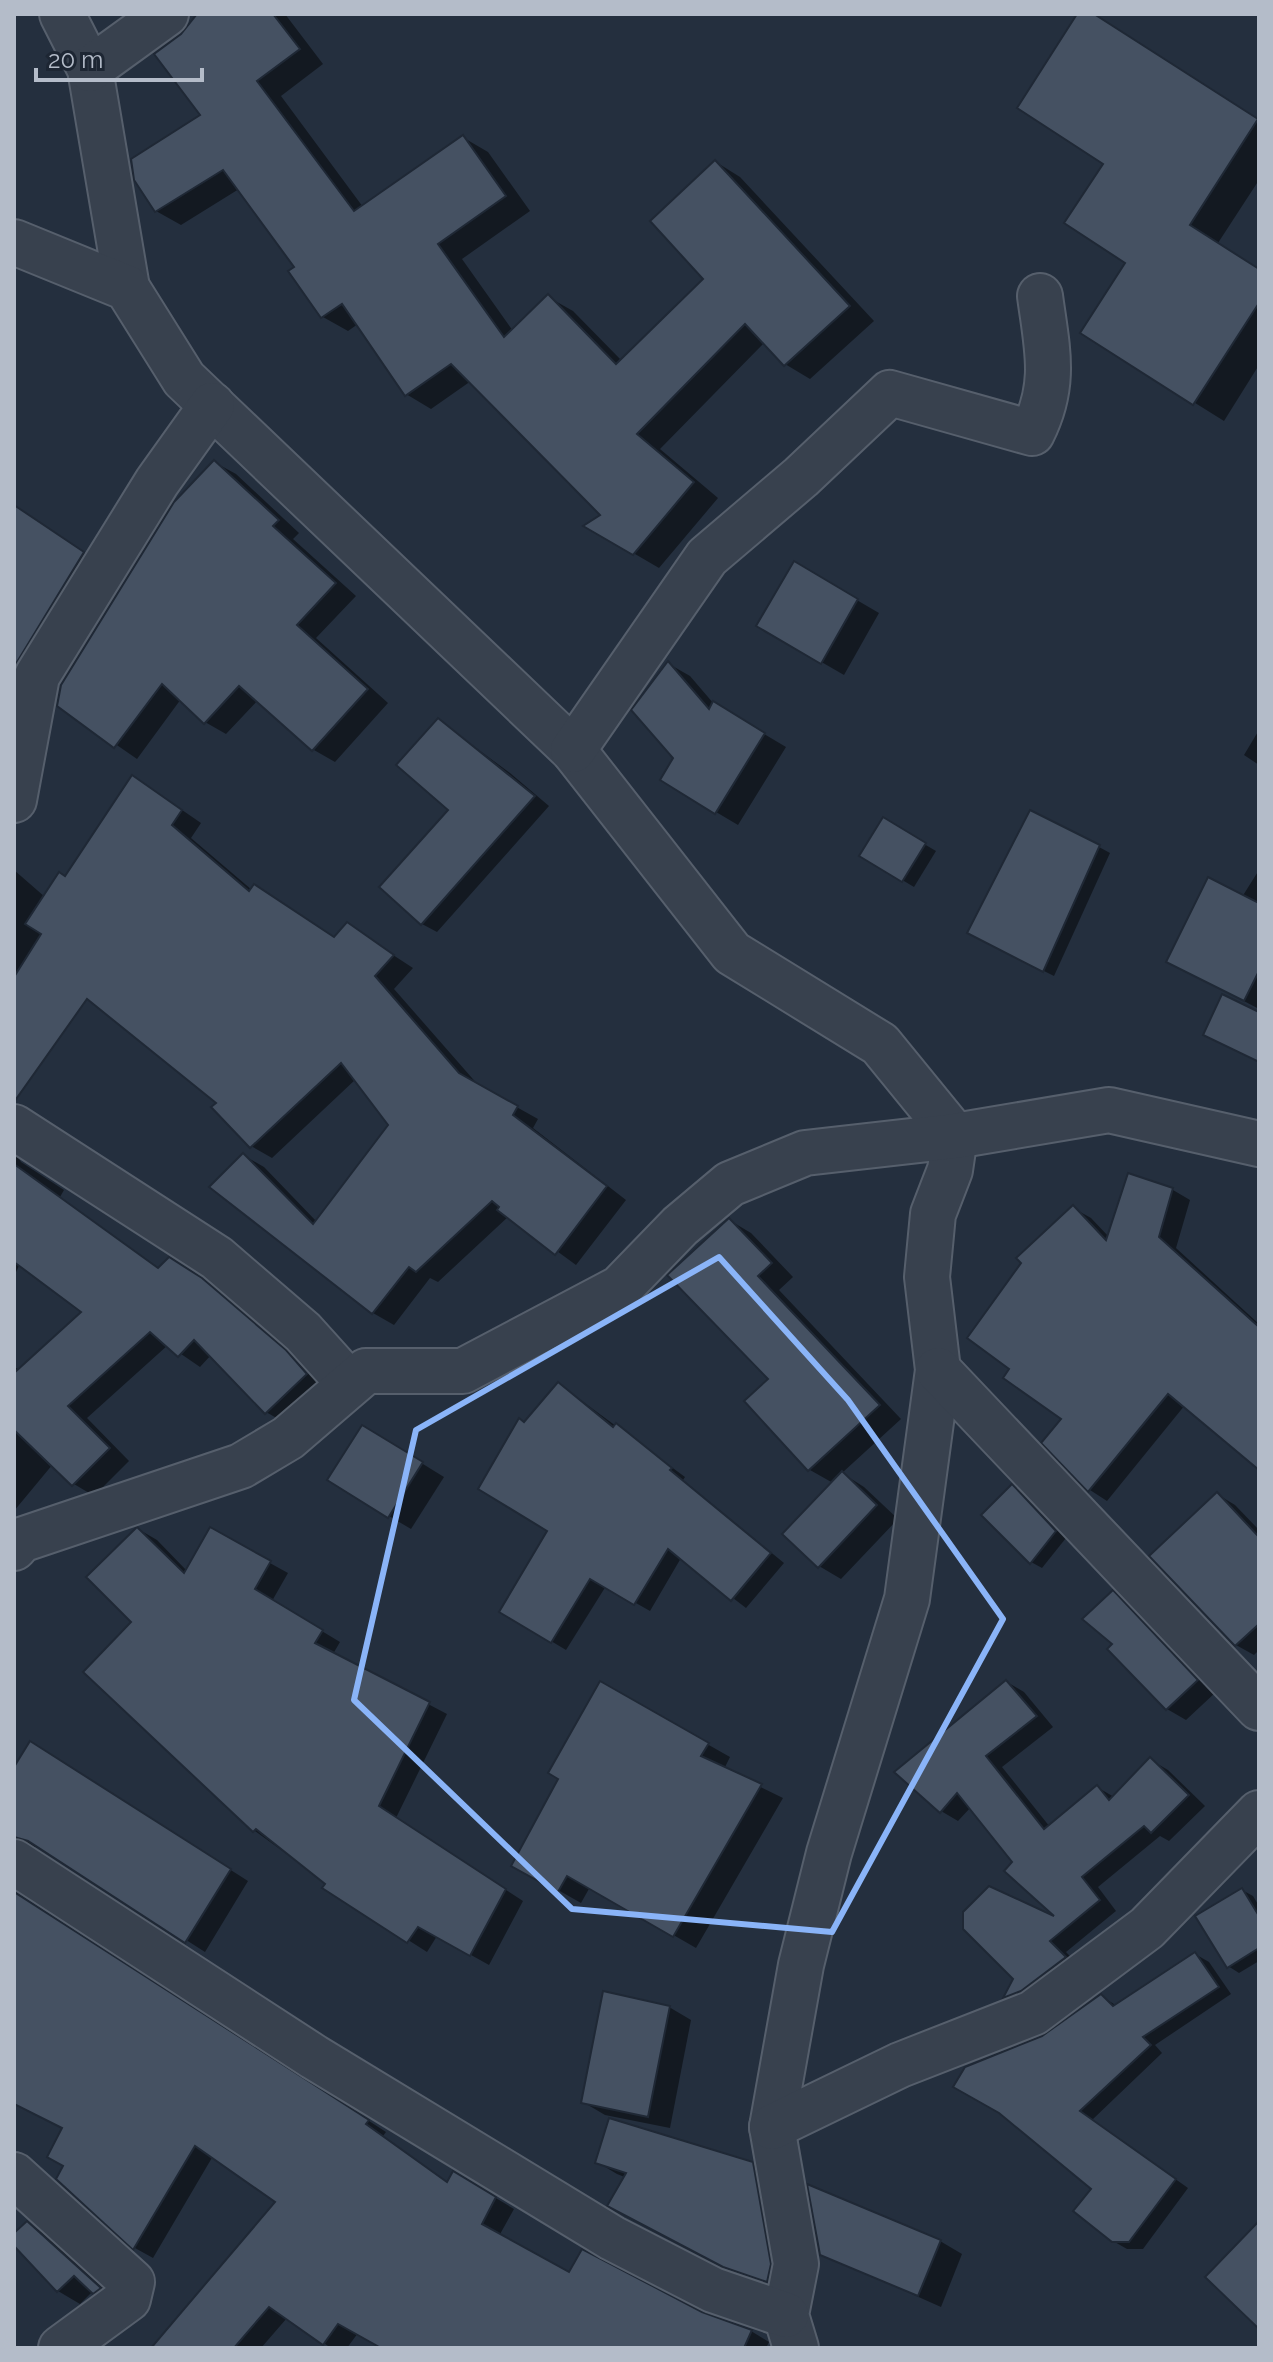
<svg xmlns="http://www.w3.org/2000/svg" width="1273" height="2362" viewBox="0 0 1273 2362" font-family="Raleway,sans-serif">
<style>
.shadow{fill:#0007}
.building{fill:#455162;stroke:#1f2835;stroke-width:2}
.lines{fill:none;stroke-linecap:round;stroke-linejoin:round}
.street-casing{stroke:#565f6c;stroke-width:48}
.street{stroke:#38414e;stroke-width:44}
.marked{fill:none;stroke:#8ab4f8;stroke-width:6;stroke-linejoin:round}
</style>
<rect width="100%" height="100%" fill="#242f3e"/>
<g class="shadow">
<polygon points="201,14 285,14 323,64 281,96 363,207 464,138 488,152 530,211 462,259 513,331 548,297 573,311 622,361 706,279 716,162 740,177 874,321 810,379 785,364 765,342 660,449 718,498 659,568 587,526 603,515 471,381 431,409 406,394 358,324 348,331 323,317 297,268 239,189 181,225 156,211 203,115 182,36"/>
<polygon points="1079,14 1091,14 1112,26 1259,120 1259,180 1218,243 1259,270 1259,365 1224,421 1083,333 1127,263"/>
<polygon points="214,462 236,474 299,533 293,539 356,596 316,638 388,703 335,762 314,750 258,700 226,734 205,722 181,699 137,759 59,705"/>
<polygon points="14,506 105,566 14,689"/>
<polygon points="795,564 879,613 844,675 759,626"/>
<polygon points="669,664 690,676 714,704 786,747 738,825 662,780 676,758"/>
<polygon points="438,720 510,773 549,806 437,932 422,924 451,810"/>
<polygon points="1259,730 1259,765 1244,755"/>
<polygon points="153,790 201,823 191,838 252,890 335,938 347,925 413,968 394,989 479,1086 538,1119 533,1128 626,1200 576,1265 509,1216 438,1282 430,1278 394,1325 373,1313 212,1187 243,1155 264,1167 317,1222 391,1125 356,1079 272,1158 251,1146 219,1103 58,974 14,1015 14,870 45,897"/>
<polygon points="883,820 936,851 914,887 862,856"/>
<polygon points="1099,847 1110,853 1054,976 980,939"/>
<polygon points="1259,870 1259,1009 1168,961 1242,897"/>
<polygon points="14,1151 21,1162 64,1190 60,1197 160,1269 190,1271 223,1292 306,1364 326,1387 287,1424 266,1412 211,1355 200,1367 168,1345 87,1418 129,1461 94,1496 74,1484 53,1464 14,1511 14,1367 20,1370 85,1312 20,1264 14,1276"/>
<polygon points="1129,1176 1173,1190 1190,1200 1176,1248 1259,1324 1259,1466 1185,1405 1107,1501 1090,1490 1044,1442 1064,1419 1012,1368 1073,1208 1091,1218 1109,1237"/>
<polygon points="729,1220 751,1233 793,1277 779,1290 901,1419 842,1473 864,1487 898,1519 841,1579 819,1566 833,1483 810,1470 747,1401 771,1379"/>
<polygon points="559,1384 685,1477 683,1480 784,1563 746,1608 681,1558 650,1611 606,1586 566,1650 501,1611 550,1531 525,1424"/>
<polygon points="384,1440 444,1477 411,1529 389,1516"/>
<polygon points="1012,1486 1023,1492 1066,1538 1042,1568 1031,1562"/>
<polygon points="1217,1494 1235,1505 1259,1530 1259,1650 1254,1655 1236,1645"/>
<polygon points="138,1529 157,1540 187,1571 210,1530 288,1573 272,1601 340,1642 333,1654 447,1714 396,1818 523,1901 489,1965 437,1936 427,1952 325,1887 328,1884 255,1831 86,1672 134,1622"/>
<polygon points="1113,1593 1132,1603 1216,1692 1186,1720 1167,1709"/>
<polygon points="1007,1682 1024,1692 1053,1727 1002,1767 1050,1827 1097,1787 1114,1797 1151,1760 1168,1770 1205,1806 1169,1841 1160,1836 1098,1887 1116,1911 1066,1952 1081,1968 1022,2006 1006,1997 1062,1922 971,1807 958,1821 941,1811"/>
<polygon points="601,1684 730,1757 724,1769 783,1798 696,1948 590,1887 581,1903 514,1865 561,1778"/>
<polygon points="49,1754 248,1881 205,1952 44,1849 35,1847 21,1850 14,1857 14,1770"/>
<polygon points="1242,1890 1253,1896 1259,1906 1259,1961 1239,1973 1228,1966"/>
<polygon points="14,1891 386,2132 383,2136 448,2183 454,2173 514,2209 499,2236 569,2275 751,2331 769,2342 766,2348 385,2348 358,2333 347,2348 331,2348 287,2318 261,2348 153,2348 278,2201 213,2156 153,2258 135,2248 58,2179 65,2166 64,2129 14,2008"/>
<polygon points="1195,1954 1209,1962 1231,1994 1155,2045 1162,2053 1092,2120 1188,2188 1143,2249 1127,2249 1113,2241 1043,2038 1101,1996 1117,2006"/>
<polygon points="669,2007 691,2020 670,2128 605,2115 583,2102"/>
<polygon points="597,2162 752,2164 772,2175 784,2241 617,2174"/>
<polygon points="27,2223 50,2236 122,2301 117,2305 93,2291 80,2304 58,2291 14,2243 14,2235"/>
<polygon points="940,2241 962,2254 941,2307 822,2254"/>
</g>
<g class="building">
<polygon points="197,14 273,14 300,49 257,81 354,211 463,135 506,196 438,244 504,337 548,294 616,364 703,279 650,221 715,160 850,306 784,366 745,324 637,434 694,482 633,555 583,526 600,515 451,364 405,396 342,304 321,318 288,271 294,267 223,170 155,212 134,180 131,159 200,115 154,54 181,34"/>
<polygon points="1077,14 1094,14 1258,119 1190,225 1259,269 1259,303 1193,405 1080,333 1125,263 1064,223 1103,164 1017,108"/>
<polygon points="214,460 279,520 273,526 336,583 297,625 368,689 312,751 239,686 204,724 162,684 114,748 57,706 61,685 174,502"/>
<polygon points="14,505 84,552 14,667"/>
<polygon points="794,561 858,599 821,664 756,626"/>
<polygon points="668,661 709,709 713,701 765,733 715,814 660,780 673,758 631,710"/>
<polygon points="438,718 535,796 421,925 379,887 448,810 396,765"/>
<polygon points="132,775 182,810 172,825 249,891 254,884 334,937 347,922 394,955 375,976 459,1073 518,1106 513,1115 607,1186 555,1255 497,1210 499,1207 492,1201 416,1272 409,1267 372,1314 209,1187 243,1153 313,1224 388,1125 341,1063 250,1148 211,1107 216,1103 87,999 14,1102 14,977 41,934 25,924 59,872 65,876"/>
<polygon points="1030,810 1100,845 1043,972 967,933"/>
<polygon points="883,817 926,843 902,882 859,856"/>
<polygon points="1208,877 1259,903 1259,971 1244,1001 1166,962"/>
<polygon points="1222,994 1259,1012 1259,1062 1203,1035"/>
<polygon points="14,1164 158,1268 169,1257 202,1278 286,1350 307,1374 265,1414 194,1340 178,1357 150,1332 68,1406 110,1448 72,1486 14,1430 14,1373 81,1312 14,1262"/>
<polygon points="1128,1173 1173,1188 1159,1237 1259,1327 1259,1470 1168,1394 1088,1492 1041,1443 1061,1419 1003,1378 1009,1369 967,1338 1021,1263 1016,1258 1073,1205 1106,1240"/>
<polygon points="729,1218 772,1263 758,1276 880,1405 808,1471 744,1401 768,1379 667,1275"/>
<polygon points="558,1382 613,1427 616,1423 672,1468 670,1470 771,1553 731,1601 668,1549 634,1605 590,1579 551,1643 499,1612 547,1531 478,1489 519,1418 524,1422"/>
<polygon points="362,1425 423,1462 388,1518 327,1480"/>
<polygon points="842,1471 877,1505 818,1568 782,1534"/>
<polygon points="1012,1484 1056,1531 1030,1564 981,1515"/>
<polygon points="1217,1492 1259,1537 1259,1624 1235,1646 1149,1556"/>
<polygon points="137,1527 184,1573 210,1527 271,1561 255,1589 323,1630 315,1643 430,1702 379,1806 506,1889 470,1956 418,1927 407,1943 322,1888 325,1884 256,1829 253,1832 83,1672 131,1622 86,1577"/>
<polygon points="1113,1590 1198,1680 1166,1710 1107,1649 1112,1644 1082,1619"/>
<polygon points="1006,1680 1037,1716 986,1756 1044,1829 1097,1785 1109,1800 1150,1757 1189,1795 1151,1833 1144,1826 1082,1877 1100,1900 1050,1941 1066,1957 1021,1991 1003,1998 1013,1979 963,1929 963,1912 989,1886 1054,1916 1004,1871 1012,1862 957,1793 940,1813 894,1772"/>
<polygon points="600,1681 709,1743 701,1756 762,1784 673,1937 567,1876 558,1892 511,1866 558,1779 548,1773"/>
<polygon points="30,1741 231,1869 185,1943 28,1841 14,1837 14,1767"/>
<polygon points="1242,1888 1259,1916 1259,1948 1227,1968 1195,1916"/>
<polygon points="14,1892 369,2120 366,2124 447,2182 453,2171 496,2197 482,2224 569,2272 582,2249 702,2312 752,2330 744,2348 381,2348 338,2324 323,2345 269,2307 234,2348 151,2348 275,2202 195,2146 133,2250 56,2179 63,2166 47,2157 62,2128 14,2104"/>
<polygon points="1195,1952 1219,1987 1143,2037 1151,2045 1080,2111 1176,2179 1129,2242 1112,2242 1073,2211 1091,2189 999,2113 953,2087 965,2067 1042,2036 1101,1994 1113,2006"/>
<polygon points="603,1991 670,2006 648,2117 581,2103"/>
<polygon points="609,2118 753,2162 771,2264 767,2282 723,2267 607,2206 626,2173 595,2163"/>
<polygon points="807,2184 941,2240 918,2296 820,2255"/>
<polygon points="27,2221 101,2288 93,2294 74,2276 57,2292 14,2246 14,2233"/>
<polygon points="1259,2221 1259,2329 1205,2277"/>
</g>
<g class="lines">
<defs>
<g id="street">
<polyline points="62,14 90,69 127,288"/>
<polyline points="90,69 166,14"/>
<polyline points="14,242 127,288 184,379 573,750 732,953 880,1044 955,1136 950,1170 933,1214 927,1277 938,1370 907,1599 829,1853 801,1965 772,2127 796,2264 786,2315 796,2348"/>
<path d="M573,750L707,557L801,477L890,393L1032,433C1057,384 1047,348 1040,296"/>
<polyline points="14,800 37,676 157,482 212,405"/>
<polyline points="14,1127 217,1258 303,1332 349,1383"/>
<polyline points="938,1370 1259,1708"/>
<polyline points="14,1548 21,1540 241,1466 288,1438 366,1371 463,1371 620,1288 680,1226 730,1184 805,1153 955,1136 1109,1110 1259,1144"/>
<polyline points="14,1862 314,2057 612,2238 713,2290 786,2315"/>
<polyline points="772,2127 900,2065 1033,2013 1147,1928 1259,1813"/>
<polyline points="14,2175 132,2282 128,2299 61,2348"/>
</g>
</defs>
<use href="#street" class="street-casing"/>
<use href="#street" class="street"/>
</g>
<path class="marked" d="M719,1257L848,1400L1003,1619L832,1932L572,1909L354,1700L416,1430Z"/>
<rect width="1273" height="2362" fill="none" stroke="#b4bcc9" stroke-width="32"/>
<path d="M36 68v12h166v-12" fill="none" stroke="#b4bcc9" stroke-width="4"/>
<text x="48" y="68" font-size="24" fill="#b4bcc9" stroke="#1d2633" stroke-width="6" paint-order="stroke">20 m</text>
</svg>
